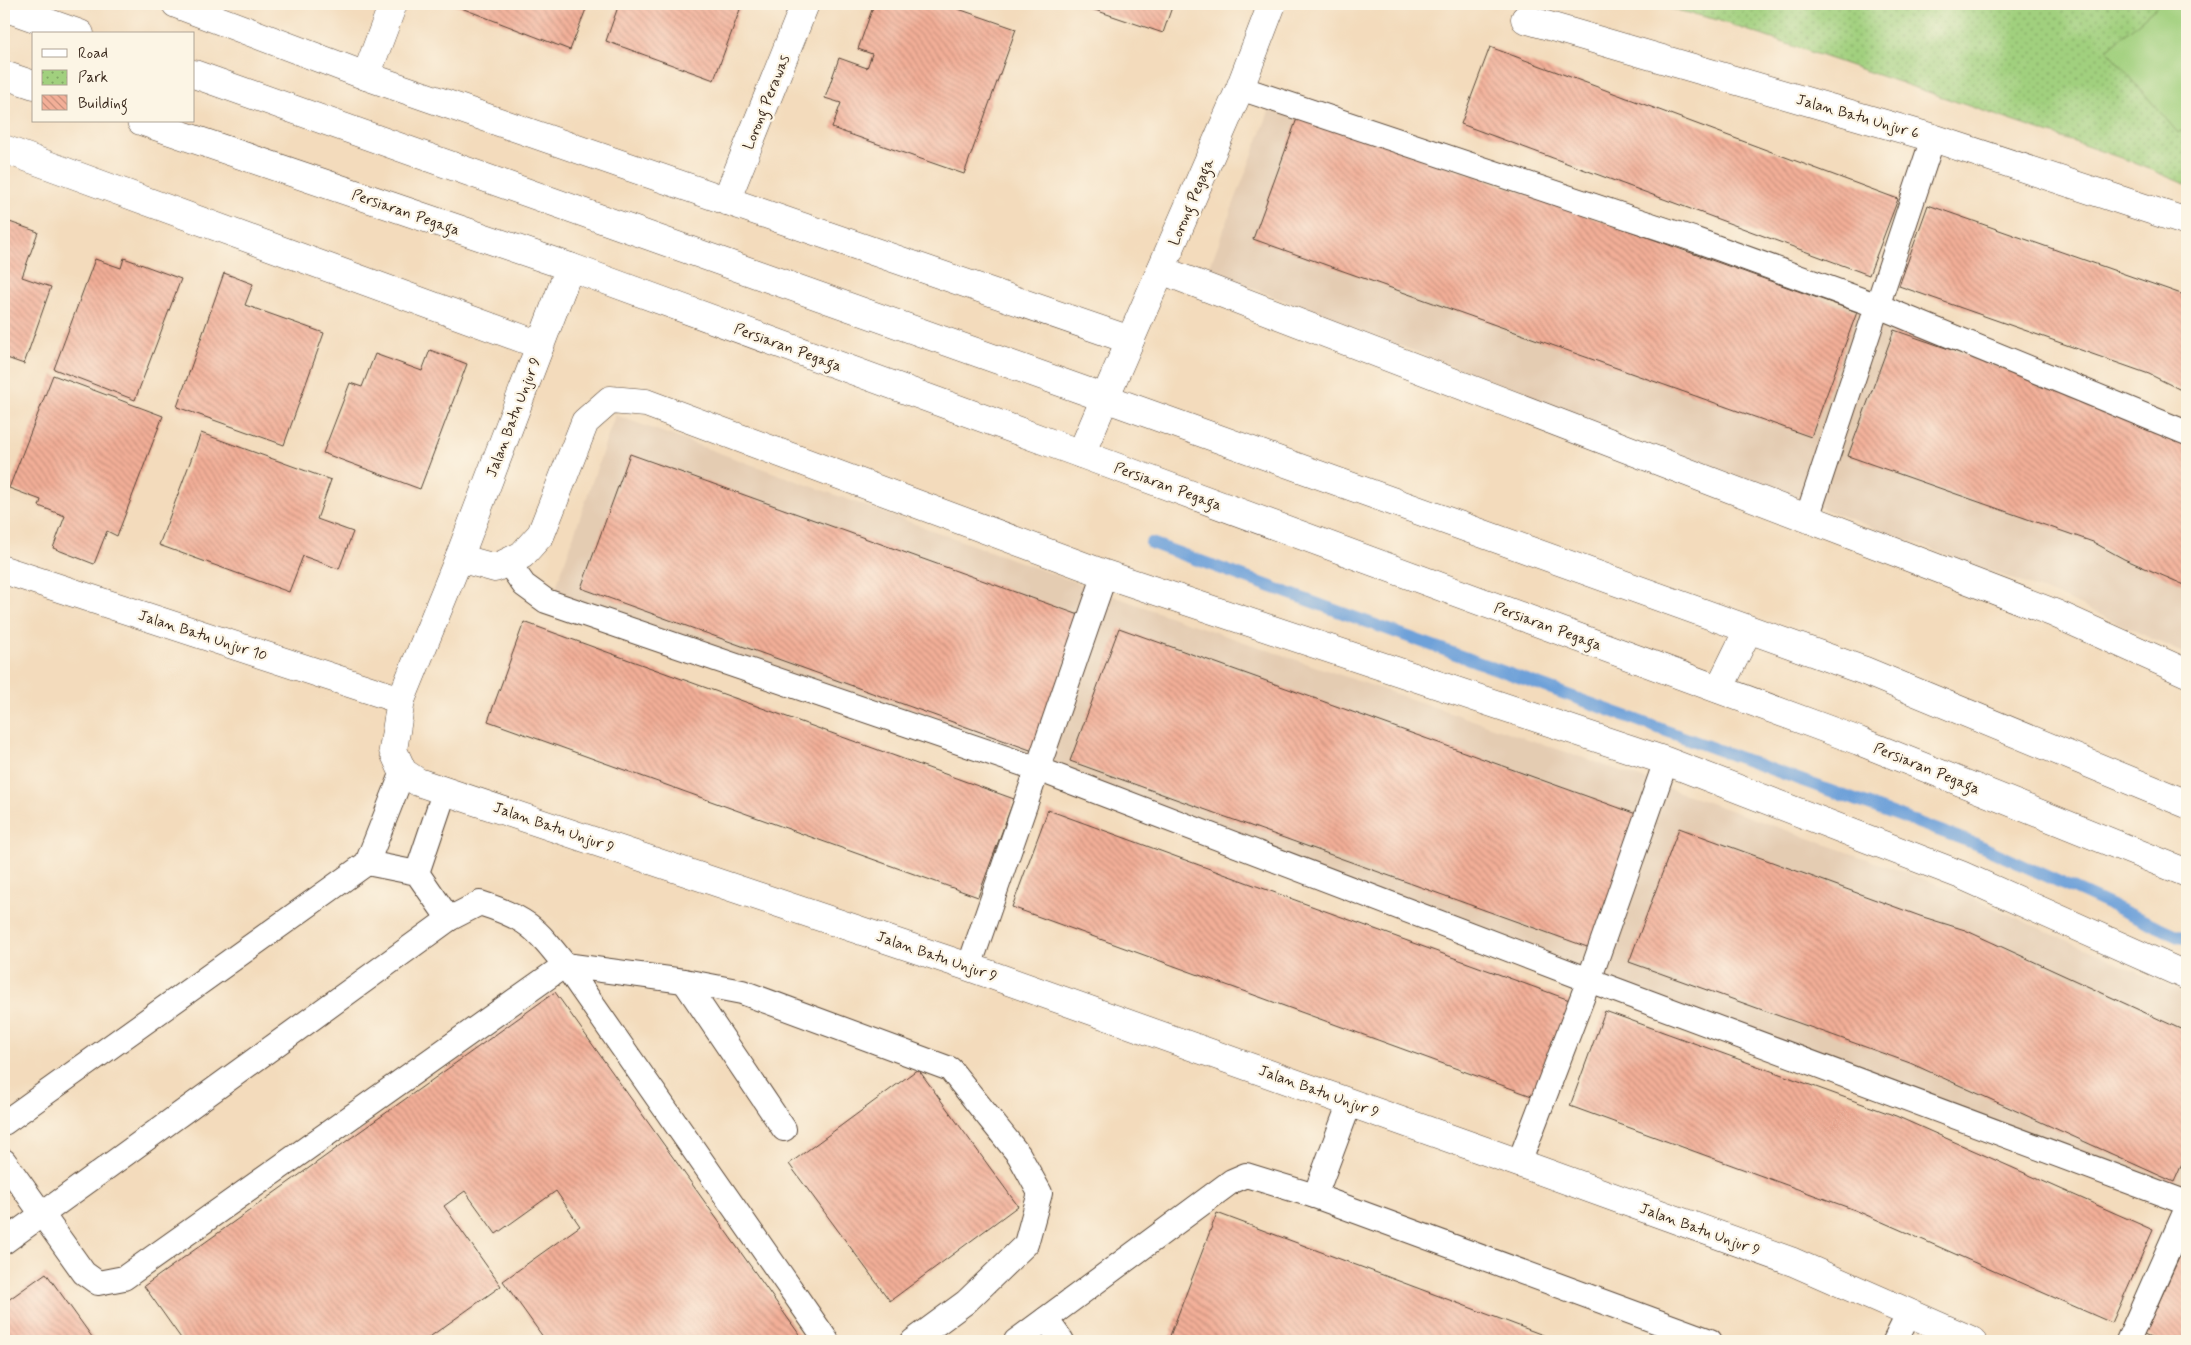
<svg xmlns="http://www.w3.org/2000/svg" width="2191" height="1345" viewBox="0 0 2191 1345" font-family="Mynerve,sans-serif">
<style>
.built{fill:#e4ccb2}
.park{fill:url(#park-dots);stroke:#6e7d4e}
.pitch{fill:#a1d07e;stroke:#6e7d4e}
.lines{fill:none;stroke-linecap:round;stroke-linejoin:round}
.stream{stroke:#6ea1d9;stroke-width:12}
.building{fill:url(#building-back-hatch)}
.lane-casing{stroke:#574536;stroke-width:26}
.street-casing{stroke:#574536;stroke-width:29}
.primary-casing{stroke:#574536;stroke-width:29}
.lane{stroke:#fff;stroke-width:24}
.street{stroke:#fff;stroke-width:28}
.primary{stroke:#fff;stroke-width:28}
.labels{text-anchor:middle;stroke-width:4.5;stroke-linejoin:round;paint-order:stroke}
.street-label{font-size:15px;fill:#3b2a1e;stroke:#fcf5e5}
</style>
<defs>
<pattern id="park-dots" width="8" height="8" patternUnits="userSpaceOnUse" patternTransform="scale(1.25)"><rect width="8" height="8" fill="#a1d07e"/><path d="M2 2h.1M6 6h.1" fill="none" stroke="#84a967" stroke-width="1.8" stroke-linecap="round"/></pattern>
<pattern id="building-back-hatch" width="6" height="6" patternUnits="userSpaceOnUse" patternTransform="scale(1.25)"><rect width="6" height="6" fill="#f3af98"/><path d="M-1 5l2 2M0 0l6 6M5-1l2 2" fill="none" stroke="#c68f7b"/></pattern>
</defs>
<rect width="100%" height="100%" fill="#fcf5e5"/>
<filter id="ink" filterUnits="userSpaceOnUse"><feTurbulence type="fractalNoise" baseFrequency=".02" numOctaves="2"/><feDisplacementMap in="SourceGraphic" scale="10" xChannelSelector="R" yChannelSelector="G"/><feConvolveMatrix kernelMatrix="1 2 1 2 8 2 1 2 1" color-interpolation-filters="sRGB"/></filter>
<filter id="wash" filterUnits="userSpaceOnUse"><feTurbulence type="fractalNoise" baseFrequency=".0096" numOctaves="4" result="noise"/><feDisplacementMap in="SourceGraphic" scale="20" xChannelSelector="R" yChannelSelector="G"/><feGaussianBlur stdDeviation="1.12" result="paint"/><feColorMatrix in="noise" values="0 0 0 0 0 0 0 0 0 0 0 0 0 0 0 0 0 1.4 0 .05"/><feComposite in="paint" operator="in"/></filter>
<g filter="url(#wash)">
<rect width="100%" height="100%" fill="#f3dbbc"/>
<g class="built">
<polygon points="1270,109 1867,312 2187,443 2187,655 2066,599 1764,487 1208,271"/>
<polygon points="615,415 1174,618 1601,764 1954,890 2187,994 2187,1195 554,593"/>
</g>
<polygon class="park" points="1651,4 2187,4 2187,185 2130,161 1714,19"/>
<polygon class="pitch" points="2160,4 2187,4 2187,126 2178,133 2107,50"/>
<g class="lines">
<polyline class="stream" points="1151,543 1976,844 2187,940"/>
</g>
<g id="blocks">
<g class="building">
<polygon points="451,4 588,4 570,50"/>
<polygon points="619,4 742,4 714,80 606,41"/>
<polygon points="874,4 889,7 890,4 944,4 1016,29 964,174 832,128 841,103 825,98 839,58 867,68 872,54 858,49"/>
<polygon points="1077,4 1173,4 1163,33"/>
<polygon points="1490,47 1898,199 1869,275 1461,124"/>
<polygon points="1299,113 1857,312 1811,437 1253,239"/>
<polygon points="1928,205 2187,296 2187,393 2149,374 1899,286"/>
<polygon points="4,220 38,232 22,277 51,287 24,364 4,357"/>
<polygon points="124,258 181,279 135,400 54,369 95,259 121,268"/>
<polygon points="224,273 253,284 245,305 324,333 284,445 177,407"/>
<polygon points="1894,330 1998,366 2187,440 2187,586 2124,559 2093,542 1848,456"/>
<polygon points="430,350 467,364 420,489 323,453 350,383 362,387 375,354 422,371"/>
<polygon points="53,375 163,416 117,536 107,531 94,564 53,548 65,516 39,506 41,500 9,488"/>
<polygon points="201,433 331,480 317,519 353,532 339,569 303,556 289,592 159,545"/>
<polygon points="630,454 1082,616 1033,751 581,588"/>
<polygon points="524,622 1014,799 978,897 488,721"/>
<polygon points="1119,628 1639,815 1590,948 1070,761"/>
<polygon points="1048,810 1575,1002 1540,1099 1012,907"/>
<polygon points="1679,828 1920,916 1965,930 2187,1032 2187,1153 2174,1182 1910,1063 1629,962"/>
<polygon points="555,992 804,1341 546,1341 503,1281 580,1226 556,1191 496,1234 465,1191 444,1206 501,1286 424,1341 183,1341 144,1286"/>
<polygon points="1605,1011 1896,1116 2153,1230 2112,1323 1855,1210 1570,1106"/>
<polygon points="918,1069 1018,1206 890,1301 789,1164"/>
<polygon points="1217,1213 1559,1341 1168,1341"/>
<polygon points="2184,1247 2187,1248 2187,1341 2157,1341 2144,1335"/>
<polygon points="46,1273 95,1341 4,1341 4,1303"/>
</g>
</g>
</g>
<g filter="url(#ink)">
<use href="#blocks" fill-opacity="0" stroke="#574536" stroke-width="1"/>
<g class="lines">
<defs>
<g id="lane">
<polyline points="1240,88 1693,239 1878,306 2187,433"/>
<polyline points="1807,518 1933,138"/>
<polyline points="507,561 524,585 546,601 1038,769 1589,980 2187,1203"/>
<polyline points="367,863 417,873 449,919"/>
<polyline points="417,873 445,790"/>
<polyline points="969,967 1105,574"/>
<polyline points="684,981 784,1129"/>
<polyline points="4,1123 367,863 403,772"/>
<polyline points="4,1161 84,1273 98,1283 124,1278 565,965 684,981 742,992 950,1069 1019,1155 1040,1193 1026,1244 966,1302 913,1341"/>
<polyline points="1519,1163 1589,980 1666,761"/>
<polyline points="1315,1196 1350,1102"/>
<path d="M4,1242L449,919L480,903C527,918 535,927 565,965L827,1341"/>
<polyline points="1046,1319 1062,1341"/>
<polyline points="1016,1341 1232,1181 1246,1175 1315,1196 1710,1341"/>
<polyline points="1895,1341 1909,1313"/>
<polyline points="2128,1341 2187,1208"/>
</g>
<g id="street">
<polyline points="176,4 366,76 1130,340"/>
<polyline points="1525,19 1933,138 2187,222"/>
<polyline points="366,76 393,4"/>
<polyline points="4,149 540,345"/>
<polyline points="726,201 805,4"/>
<polyline points="570,267 459,558 401,700 393,750 403,772 418,782 969,967 1519,1163 1793,1262 1973,1341"/>
<polyline points="1161,270 2054,613 2187,673"/>
<polyline points="1105,398 1240,88 1272,4"/>
<polyline points="459,558 495,568 522,555 541,534 585,422 610,400 646,403 1105,574 1666,761 1961,875 2187,976"/>
<polyline points="4,570 401,700"/>
</g>
<g id="primary">
<polyline points="4,7 80,34"/>
<polyline points="194,74 1105,398 1865,671 2187,804"/>
<polyline points="4,75 34,85"/>
<polyline points="141,121 570,267 1081,454 1859,741 2187,873"/>
<polyline points="1081,454 1105,398"/>
<polyline points="1719,689 1748,630"/>
</g>
</defs>
<use href="#lane" class="lane-casing"/>
<use href="#street" class="street-casing"/>
<use href="#primary" class="primary-casing"/>
<use href="#lane" class="lane"/>
<use href="#street" class="street"/>
<use href="#primary" class="primary"/>
</g>
</g>
<g class="labels">
<g class="street-label">
<text transform="translate(766 102) rotate(-68)" y="5">Lorong Perawas</text>
<text transform="translate(1858 116) rotate(16)" y="5">Jalan Batu Unjur 6</text>
<text transform="translate(1191 202) rotate(-67)" y="5">Lorong Pegaga</text>
<text transform="translate(406 212) rotate(19)" y="5">Persiaran Pegaga</text>
<text transform="translate(788 347) rotate(20)" y="5">Persiaran Pegaga</text>
<text transform="translate(513 417) rotate(-69)" y="5">Jalan Batu Unjur 9</text>
<text transform="translate(1168 486) rotate(20)" y="5">Persiaran Pegaga</text>
<text transform="translate(1548 626) rotate(20)" y="5">Persiaran Pegaga</text>
<text transform="translate(203 635) rotate(18)" y="5">Jalan Batu Unjur 10</text>
<text transform="translate(1927 768) rotate(22)" y="5">Persiaran Pegaga</text>
<text transform="translate(554 827) rotate(19)" y="5">Jalan Batu Unjur 9</text>
<text transform="translate(937 956) rotate(19)" y="5">Jalan Batu Unjur 9</text>
<text transform="translate(1319 1091) rotate(20)" y="5">Jalan Batu Unjur 9</text>
<text transform="translate(1700 1229) rotate(20)" y="5">Jalan Batu Unjur 9</text>
</g>
</g>
<rect width="2191" height="1345" fill="none" stroke="#fcf5e5" stroke-width="20"/>
<rect x="32" y="32" width="162" height="90" fill="#fcf5e5" stroke="#afa495"/>
<rect x="42" y="49" width="25" height="8" fill="#ffffff" stroke="#afa495"/>
<text x="78" y="58" font-size="15" fill="#3b2a1e">Road</text>
<rect x="42" y="70" width="25" height="15" fill="url(#park-dots)" stroke="#afa495"/>
<text x="78" y="82" font-size="15" fill="#3b2a1e">Park</text>
<rect x="42" y="95" width="25" height="15" fill="url(#building-back-hatch)" stroke="#afa495"/>
<text x="78" y="108" font-size="15" fill="#3b2a1e">Building</text>
</svg>
